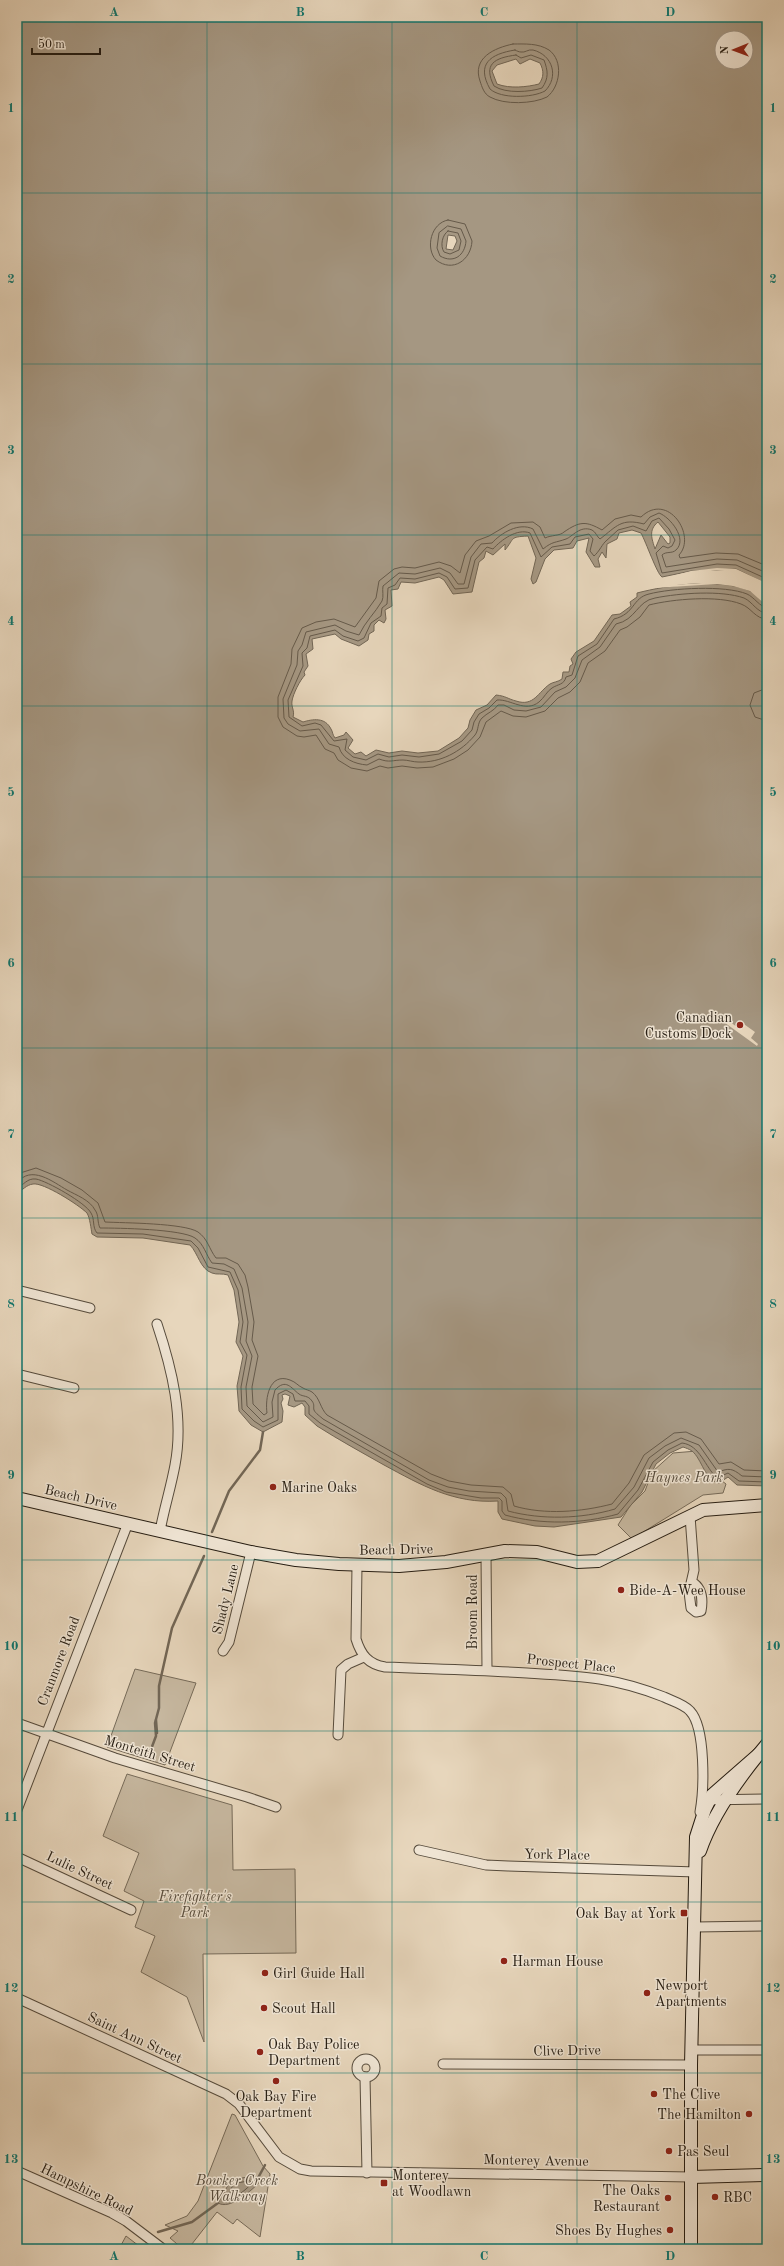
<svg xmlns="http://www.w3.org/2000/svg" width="784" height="2266" viewBox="0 0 784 2266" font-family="'Old Standard TT',serif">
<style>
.green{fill:#c6b79f;stroke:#766a58}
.water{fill:#a59782;stroke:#726655;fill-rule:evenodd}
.pier{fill:#e7d6bc}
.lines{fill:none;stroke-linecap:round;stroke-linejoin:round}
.shore{stroke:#665a4a;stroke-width:1}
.stream{stroke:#726655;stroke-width:2.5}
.street-casing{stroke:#564b3c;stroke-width:11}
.secondary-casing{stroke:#261d12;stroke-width:14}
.street{stroke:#efe4d3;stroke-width:9}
.secondary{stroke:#efe4d3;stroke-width:12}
.grid{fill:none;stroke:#0f766e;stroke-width:1;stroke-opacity:0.55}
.poi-dot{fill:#8f2418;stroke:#efe4d3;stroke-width:1.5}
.labels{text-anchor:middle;stroke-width:3;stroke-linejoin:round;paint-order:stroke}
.poi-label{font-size:14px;fill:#261d12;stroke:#efe4d3;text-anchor:start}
.park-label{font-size:14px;font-style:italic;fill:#564b3c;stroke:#efe4d3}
.street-label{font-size:14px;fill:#261d12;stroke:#efe4d3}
.neatline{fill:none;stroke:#0f766e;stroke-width:1.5}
.grid-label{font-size:13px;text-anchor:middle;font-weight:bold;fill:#0f766e}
</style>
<rect width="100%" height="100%" fill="#e7d6bc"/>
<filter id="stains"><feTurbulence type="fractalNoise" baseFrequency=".005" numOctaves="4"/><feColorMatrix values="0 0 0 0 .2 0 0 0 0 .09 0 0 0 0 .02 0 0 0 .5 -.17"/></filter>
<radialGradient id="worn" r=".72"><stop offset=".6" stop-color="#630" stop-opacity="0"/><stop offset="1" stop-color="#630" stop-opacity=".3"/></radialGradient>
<g class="green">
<polygon points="697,1451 713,1474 726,1484 723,1493 703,1495 632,1539 618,1525 630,1506 645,1491 652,1472 673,1453"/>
<polygon points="135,1669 196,1683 165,1765 107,1747"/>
<polygon points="127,1774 232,1805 233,1870 295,1869 296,1953 203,1954 204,2042 187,1997 141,1972 155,1936 135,1927 144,1901 124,1891 139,1853 103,1836"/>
<polygon points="232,2114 235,2115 263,2166 270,2174 260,2237 237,2219 233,2224 217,2212 188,2249 183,2249 170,2238 178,2231 165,2225 187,2216 198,2201"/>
<polygon points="126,2236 143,2249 119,2249"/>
</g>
<g class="water">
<path d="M17,17H767V584L736,569L691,571L662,577C657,574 646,542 641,533L632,530L619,533L617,539L607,544L606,558L602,552L598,559L600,567H595L586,552L589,538L577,541L573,548L554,550L545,559L536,582L533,584L531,579L536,558L528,536C509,537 515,538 505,550V544L493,555L486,551L484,558L479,562L472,592L453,594L444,580L439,577L415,583L401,582L398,589L391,590L392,606L385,610L386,619L384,623L379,620L374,625V631L369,634L368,640L359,646L341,639L335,634L312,639L313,649L306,654L308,666L304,672L305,675C300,680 293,694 292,701C291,707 295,711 293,717L303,722C313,719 325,717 331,729C333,732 332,734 335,738L344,735L346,732L353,740L348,748L355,754L361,752L366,756L376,750L389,753L402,751L418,753L438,751L459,738L468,728L470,720L476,710L487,705L496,695C506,696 508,699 516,701C534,707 538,692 550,684C553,682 558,682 562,679L563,672H569L570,666L573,664L571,659L576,652L594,641L612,615L620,614L631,606L630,602L637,597V593C668,585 718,578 748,590C756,593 762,600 767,606V700L764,704L767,708V1486L737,1485L728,1477L719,1483C705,1481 702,1459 692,1451C689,1449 686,1448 683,1447L670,1453L656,1464L642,1492L621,1517L554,1527L535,1526L502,1519L498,1512V1501C454,1504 421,1485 384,1465C361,1452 339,1440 317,1426L305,1415V1407L302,1403L294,1407L288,1405L290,1396L285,1394L282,1395L283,1399L281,1403L283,1411L282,1422L263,1432L251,1425L239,1411L237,1386L243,1356L236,1342L239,1322L234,1290L228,1275C222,1273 217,1275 212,1273C200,1269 198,1253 190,1245L143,1238L97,1237L92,1234C91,1229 90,1218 87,1213C79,1205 43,1182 33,1184C26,1185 23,1190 17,1193ZM722,38H746V62H722ZM516,59L520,64L530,59L540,63C544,71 544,77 539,84C527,87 510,89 497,84L492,71L497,65ZM448,235L455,236L457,241L453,250L446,249ZM658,522L670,537V543L668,544L661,535L655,549C652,539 648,530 658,522Z"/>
<path d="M253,2176L258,2178V2184C249,2192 230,2210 218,2203L231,2180Z"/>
</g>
<g class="pier">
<polygon points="717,568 736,569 762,581 767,586 736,571 717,570 661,579 691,571"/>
<polygon points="717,582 734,584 751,589 762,597 767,606 750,591 733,586 717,584 654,588 656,586"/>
<polygon points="723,1017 737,1027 741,1022 755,1032 751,1038 758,1044 757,1046 721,1020"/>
</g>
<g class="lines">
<g class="shore">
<path d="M513,44C525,44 538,43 549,50C564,61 560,87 547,97C533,104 504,105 490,97C484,94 482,87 480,81C472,58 494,48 513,44Z"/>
<path d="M515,50C517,51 519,52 521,52C525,53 528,49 533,50C553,55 559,77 545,91C532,98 501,99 490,89C476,64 490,54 515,50Z"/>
<path d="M516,55L521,58L531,55L544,60C548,71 549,78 542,88C530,92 506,94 494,86C483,64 494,58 516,55Z"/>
<path d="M448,220L465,224L472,241C471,260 453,273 436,260C425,248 431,223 448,220Z"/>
<path d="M448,226L461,229L466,241C465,255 454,264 440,256L437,248L439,233Z"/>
<path d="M448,231L458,233L461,241L459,250L450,254L444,252C440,246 442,235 448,231Z"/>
<path d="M767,566L738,554L716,553L680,558L679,555C697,536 668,491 641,517L631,515L615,519L602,530C586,521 580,521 564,532C560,536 551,535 545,538L540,527L533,522L511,523L489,536L476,541L465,555L460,573L451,566L439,562L415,568L402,567L394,569L379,581L376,598L355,627L334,619L316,622L302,628L292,649L291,664L278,697V717L283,727L297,736L304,737L316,735L325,749L334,753L338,760L351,768L367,771L380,766L388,768L402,766L417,768L433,767L454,759L468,750L480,737L486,722L501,711L513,716L526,717L545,711L558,698L570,692L580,682L588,663L605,651L620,630L627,627L640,617L649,605C673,599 718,595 741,604C752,608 755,619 767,619"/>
<path d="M767,573L737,560L717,559L666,567L662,555C666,551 672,554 676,550C688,539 670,517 659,513L650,517L644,524C621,518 617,526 600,539C597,537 596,532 592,530C580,525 572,537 566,539C555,543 553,541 543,549L533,529C519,522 501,533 492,543L481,544L471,557L464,584H458L450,573L440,568L415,574L399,573L383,586C382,590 384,597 382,601C375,613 365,622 359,635L346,631L335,625L306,632L302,645L298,651L297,665L283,699L284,718L288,724L300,731L319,729L329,744L339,747C342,759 355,764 367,765L379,759C390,763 392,760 403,760C408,760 413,762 418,762C440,763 461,752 475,735C479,730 477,723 482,718C487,713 494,711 498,705H504L514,710L526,711L541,707L555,692L566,687L575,678L582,660L600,647L616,624C636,620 637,601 655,598C680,593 721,590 744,598C753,602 757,613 767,613"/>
<path d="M767,579L736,565L717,564L662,573L656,553L663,546L668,548L672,546L675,540L669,529L659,518L652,521L646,531L633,526L618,530C614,534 610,537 606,541C603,543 599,552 594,556L590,551L593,539L589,534L575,537L570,544L552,547L541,557L530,533C517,528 501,540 493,549L487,547L475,560L468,588L455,589L447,577L439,573L415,579L400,578L395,585L388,588L387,604L382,608L381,616L371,623L364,638L358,641L343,636L335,630L310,636L307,648L302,653L303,666L288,700L289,717L302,726L315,723L321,725L334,741L347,739L345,750L353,757L366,760L378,754L389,757L402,755L419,757L439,754L462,741L472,730L474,722L479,714L489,708L497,700C511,699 525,713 539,702C544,698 547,691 552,688C558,684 564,685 566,677L572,675L578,656L597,644L614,619C635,614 632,598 649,594C672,588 725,585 747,594C754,597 760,607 767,608"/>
<polyline points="767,688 754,693 750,705 755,717 767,721"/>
<path d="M17,1174L36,1168L61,1178L82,1190L98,1203L105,1222C124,1223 184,1223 198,1232C208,1239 209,1249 216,1258H226L238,1264L245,1275L248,1287L254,1322L252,1340L258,1356L252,1387L253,1404L264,1415L267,1413C265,1399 269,1372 290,1380C296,1382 298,1386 303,1388C306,1390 309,1390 312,1392C320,1398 320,1408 327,1415L431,1474L449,1481L471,1485L503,1487L511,1494L514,1506C545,1515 581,1512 612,1504L629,1483L644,1455L674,1433L686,1432L701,1439L719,1464L731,1462L744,1470L767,1471"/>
<path d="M17,1183C31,1164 53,1182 67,1190C76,1195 90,1200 95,1210C99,1215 97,1222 100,1228C118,1228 182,1229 195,1238C204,1244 206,1255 212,1263L224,1264L234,1269L242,1288L248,1322L246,1341L252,1356L246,1387L247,1406L263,1422L273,1417L272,1402L275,1390C286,1378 291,1388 299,1394C303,1397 308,1395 312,1401C315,1405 313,1407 314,1410C315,1413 321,1417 323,1419L429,1480L448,1487L469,1491L501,1493L506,1498L508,1511C542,1520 581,1519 615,1509L634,1487L649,1458L665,1446L681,1438L699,1445L718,1472C729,1468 732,1468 742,1476L767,1477"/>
<path d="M17,1188C24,1185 27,1178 36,1179C47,1181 86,1203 91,1213C95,1219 92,1227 97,1233L143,1234L191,1241L198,1248L208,1267L230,1272L238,1290L243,1322L240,1342L247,1355L241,1387L242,1409L254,1421L263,1427L278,1420V1394L286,1390L293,1394L295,1401H305L309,1406V1414L320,1423L427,1484L446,1492L469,1496L481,1498H499L502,1501V1511L505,1515C541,1525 582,1524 618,1514L638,1490L653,1462L668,1450L682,1443C700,1445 705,1467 717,1478L728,1473L739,1481L767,1482"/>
<path d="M250,2181L252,2183C247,2189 235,2199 228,2198L233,2184Z"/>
</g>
<g class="stream">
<polyline points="212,1532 229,1491 260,1450 263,1432"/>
<polyline points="156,1720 157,1733"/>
<polyline points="150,1752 156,1736 155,1723 159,1708 159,1686 172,1628 204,1556"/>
<polyline points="258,2178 265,2165"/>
<polyline points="223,2186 226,2182"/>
<polyline points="222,2194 223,2195"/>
<polyline points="158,2232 192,2222 218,2203"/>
</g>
<defs>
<g id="street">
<polyline points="17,1290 90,1308"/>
<path d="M157,1324C172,1369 184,1418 175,1465C171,1487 164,1509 160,1531"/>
<polyline points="17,1374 74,1388"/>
<path d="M690,1516L694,1570L689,1592L691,1608L696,1612L701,1611C703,1600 702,1588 692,1582"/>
<polyline points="486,1554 487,1670"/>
<path d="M357,1565L356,1639C361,1655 368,1664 385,1667C433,1669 480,1670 527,1673C580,1676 614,1677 664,1697C672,1701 684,1704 690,1711C706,1728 704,1790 700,1812"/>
<polyline points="223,1651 229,1642 251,1552"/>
<polyline points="17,1723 115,1758 247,1797 276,1807"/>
<polyline points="338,1735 341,1670 348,1664 364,1657"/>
<polyline points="704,1800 767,1799"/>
<polyline points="17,1810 128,1523"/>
<polyline points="419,1850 486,1865 508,1866 696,1872"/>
<polyline points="17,1857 131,1910"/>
<polyline points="695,1927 767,1926"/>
<polyline points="17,1998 226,2094 239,2104 279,2157 300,2169 311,2171 691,2177"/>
<polyline points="693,2050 767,2050"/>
<circle cx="366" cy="2068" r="9"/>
<polyline points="443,2064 691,2065"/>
<polyline points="365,2077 367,2173"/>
<polyline points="17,2171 112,2213 126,2221 163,2249"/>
</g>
<g id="secondary">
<polyline points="17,1498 251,1552 296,1560 339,1564 399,1566 446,1562 505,1551 537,1552 577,1562 598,1561 703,1510 767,1505"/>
<path d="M700,1851C713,1813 741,1775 767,1744"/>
<polyline points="691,2177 767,2175"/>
<polyline points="691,2249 691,2065 696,1837 705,1809 712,1795 760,1753"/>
</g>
</defs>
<use href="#street" class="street-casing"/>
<use href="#secondary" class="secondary-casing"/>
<use href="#street" class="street"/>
<use href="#secondary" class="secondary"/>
</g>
<path class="grid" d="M207,17V2249M392,17V2249M577,17V2249M17,193H767M17,364H767M17,535H767M17,706H767M17,877H767M17,1048H767M17,1218H767M17,1389H767M17,1560H767M17,1731H767M17,1902H767M17,2073H767"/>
<g class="poi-dot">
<circle cx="740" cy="1025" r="4"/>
<circle cx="273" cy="1487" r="4"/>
<circle cx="621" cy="1590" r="4"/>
<rect x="680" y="1909" width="8" height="8" rx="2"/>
<circle cx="504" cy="1961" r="4"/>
<circle cx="265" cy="1973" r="4"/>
<circle cx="647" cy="1993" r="4"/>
<circle cx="264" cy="2008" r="4"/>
<circle cx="260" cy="2052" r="4"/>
<circle cx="276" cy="2081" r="4"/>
<circle cx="654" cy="2094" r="4"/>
<circle cx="749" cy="2114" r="4"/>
<circle cx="669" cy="2151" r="4"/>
<rect x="380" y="2179" width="8" height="8" rx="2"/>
<circle cx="715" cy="2197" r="4"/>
<circle cx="668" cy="2198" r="4"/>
<circle cx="670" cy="2230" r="4"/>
</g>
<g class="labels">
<g class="poi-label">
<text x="732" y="1022" text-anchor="end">Canadian<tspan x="732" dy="16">Customs Dock</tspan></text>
<text x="281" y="1492">Marine Oaks</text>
<text x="629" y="1595">Bide-A-Wee House</text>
<text x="676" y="1918" text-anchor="end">Oak Bay at York</text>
<text x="512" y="1966">Harman House</text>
<text x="273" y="1978">Girl Guide Hall</text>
<text x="655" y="1990">Newport<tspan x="655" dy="16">Apartments</tspan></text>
<text x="272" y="2013">Scout Hall</text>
<text x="268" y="2049">Oak Bay Police<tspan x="268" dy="16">Department</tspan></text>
<text x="662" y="2099">The Clive</text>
<text x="276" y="2101" text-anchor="middle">Oak Bay Fire<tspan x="276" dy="16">Department</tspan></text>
<text x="741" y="2119" text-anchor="end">The Hamilton</text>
<text x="677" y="2156">Pas Seul</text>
<text x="392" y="2180">Monterey<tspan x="392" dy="16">at Woodlawn</tspan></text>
<text x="660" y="2195" text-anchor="end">The Oaks<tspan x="660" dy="16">Restaurant</tspan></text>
<text x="723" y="2202">RBC</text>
<text x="662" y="2235" text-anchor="end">Shoes By Hughes</text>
</g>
<g class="park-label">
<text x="684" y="1482">Haynes Park</text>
<text x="195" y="1901">Firefighter's<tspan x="195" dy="16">Park</tspan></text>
<text x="237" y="2185">Bowker Creek<tspan x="237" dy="16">Walkway</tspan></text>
</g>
<g class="street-label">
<text transform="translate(81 1497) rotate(13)" y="5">Beach Drive</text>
<text transform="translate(396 1549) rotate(-1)" y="5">Beach Drive</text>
<text transform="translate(225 1599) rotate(-76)" y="5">Shady Lane</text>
<text transform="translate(472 1612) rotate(-90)" y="5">Broom Road</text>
<text transform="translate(58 1661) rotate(-69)" y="5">Cranmore Road</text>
<text transform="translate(571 1663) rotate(6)" y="5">Prospect Place</text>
<text transform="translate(150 1753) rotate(17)" y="5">Monteith Street</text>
<text transform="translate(557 1854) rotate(1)" y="5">York Place</text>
<text transform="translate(80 1870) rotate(25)" y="5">Lulie Street</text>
<text transform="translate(135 2037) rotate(25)" y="5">Saint Ann Street</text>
<text transform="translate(567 2050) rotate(-1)" y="5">Clive Drive</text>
<text transform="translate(536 2160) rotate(1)" y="5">Monterey Avenue</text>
<text transform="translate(87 2189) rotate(26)" y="5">Hampshire Road</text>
</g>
</g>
<rect width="784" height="2266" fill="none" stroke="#e7d6bc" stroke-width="44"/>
<g transform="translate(734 50) rotate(269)"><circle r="19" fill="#efe4d3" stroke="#9f9486"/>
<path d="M0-3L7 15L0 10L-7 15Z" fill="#8f2418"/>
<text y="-6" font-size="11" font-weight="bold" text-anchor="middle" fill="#261d12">N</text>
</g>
<path d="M32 48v6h68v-6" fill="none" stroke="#261d12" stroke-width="2"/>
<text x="38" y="48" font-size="12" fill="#261d12" stroke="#efe4d3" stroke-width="3" paint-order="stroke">50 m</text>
<rect x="22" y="22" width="740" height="2222" class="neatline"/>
<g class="grid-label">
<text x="114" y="16">A</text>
<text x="300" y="16">B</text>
<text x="484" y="16">C</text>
<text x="670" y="16">D</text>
<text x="11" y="112">1</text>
<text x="773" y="112">1</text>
<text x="11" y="283">2</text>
<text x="773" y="283">2</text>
<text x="11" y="454">3</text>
<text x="773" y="454">3</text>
<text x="11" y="625">4</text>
<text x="773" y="625">4</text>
<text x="11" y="796">5</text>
<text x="773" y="796">5</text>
<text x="11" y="967">6</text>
<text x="773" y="967">6</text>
<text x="11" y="1138">7</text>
<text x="773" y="1138">7</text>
<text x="11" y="1308">8</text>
<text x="773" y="1308">8</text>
<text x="11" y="1479">9</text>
<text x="773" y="1479">9</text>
<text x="11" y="1650">10</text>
<text x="773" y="1650">10</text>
<text x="11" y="1821">11</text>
<text x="773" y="1821">11</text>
<text x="11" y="1992">12</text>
<text x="773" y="1992">12</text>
<text x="11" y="2163">13</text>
<text x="773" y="2163">13</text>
<text x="114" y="2260">A</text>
<text x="300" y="2260">B</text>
<text x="484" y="2260">C</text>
<text x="670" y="2260">D</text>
</g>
<rect width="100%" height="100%" filter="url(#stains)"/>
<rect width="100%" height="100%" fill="url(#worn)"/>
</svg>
